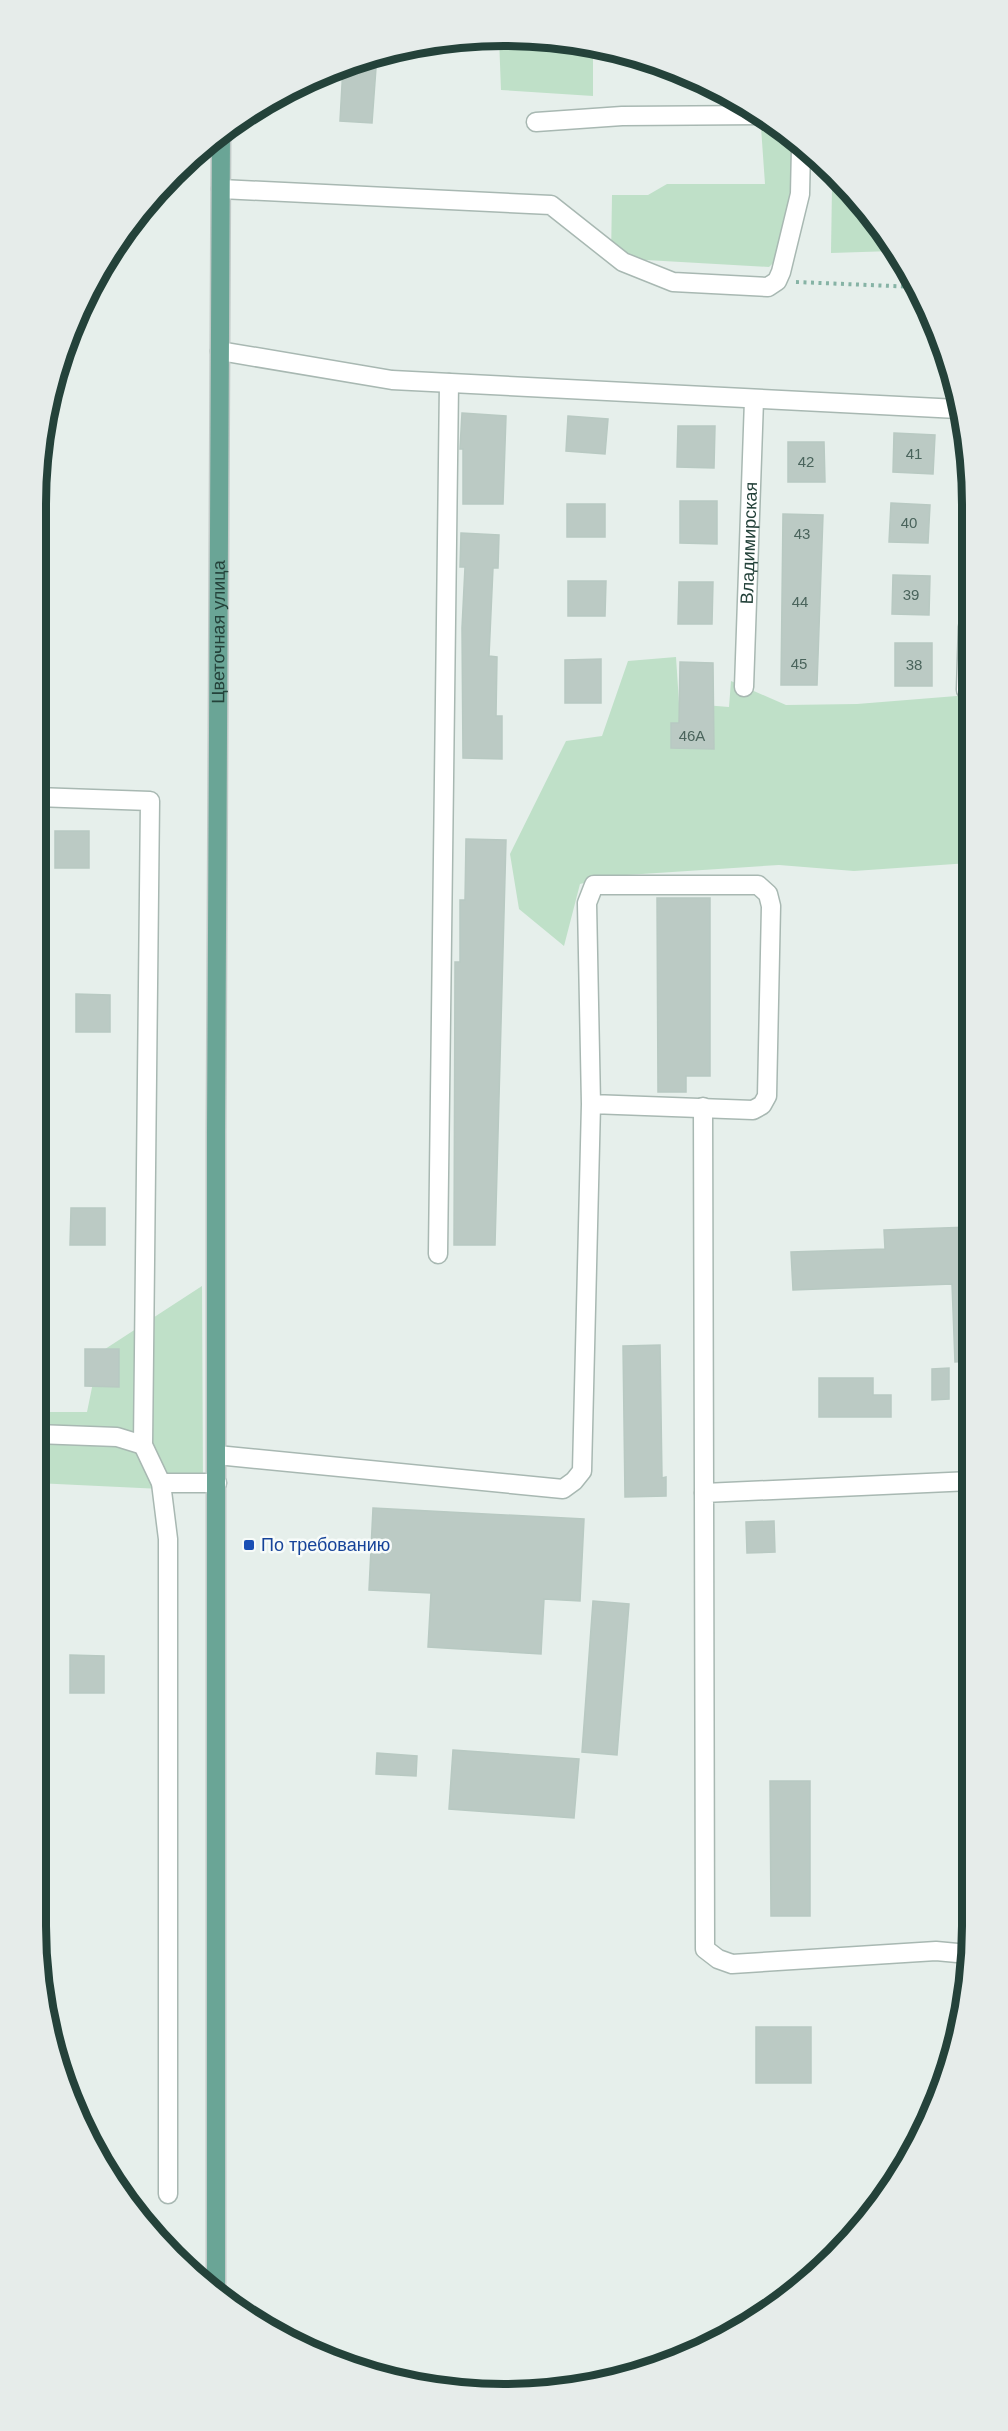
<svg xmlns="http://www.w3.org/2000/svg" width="1008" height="2431" viewBox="0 0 1008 2431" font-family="Arial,sans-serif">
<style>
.green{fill:#bfe0c8}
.building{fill:#bbcac4;stroke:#b8c9c2;stroke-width:1.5}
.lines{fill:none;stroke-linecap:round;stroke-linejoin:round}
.minor-casing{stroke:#a8b8b2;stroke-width:21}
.major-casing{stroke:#c2cac8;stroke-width:21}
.path{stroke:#86b3a5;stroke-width:4;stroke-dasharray:3 4.5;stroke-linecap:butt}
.minor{stroke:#fff;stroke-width:18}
.major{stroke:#6aa596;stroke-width:18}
.transit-dot{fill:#1a4fb4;stroke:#f7fbf9;stroke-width:2}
.labels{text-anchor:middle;stroke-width:5;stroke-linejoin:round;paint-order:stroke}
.number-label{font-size:15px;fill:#4a645c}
.street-label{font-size:18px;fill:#24423a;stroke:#f7fbf9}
.transit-label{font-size:18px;fill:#164399;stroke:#f7fbf9;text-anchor:start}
.rim{fill:none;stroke:#24423a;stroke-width:8}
</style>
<rect width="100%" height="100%" fill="#e6efeb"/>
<g class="green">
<polygon points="499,38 565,40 642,58 593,55 593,96 501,90"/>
<polygon points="760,113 797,144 787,250 769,267 611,258 612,195 648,195 667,184 765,184"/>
<polygon points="832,187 846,187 856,196 893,251 831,253"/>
<polygon points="676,657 679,703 729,707 731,681 786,705 857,704 969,695 969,863 854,871 779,865 611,876 580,884 564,946 519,909 510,854 566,741 602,736 628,661"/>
<polygon points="202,1286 203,1491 36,1483 36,1412 87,1412 99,1353"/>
</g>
<g class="building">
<polygon points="377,54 372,123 340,121 343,67"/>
<polygon points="462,413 506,416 503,504 463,504 463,449 460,449"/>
<polygon points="568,416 608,419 605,454 566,451"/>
<polygon points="678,426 715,426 714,468 677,467"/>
<polygon points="894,433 935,435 933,474 893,472"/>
<polygon points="788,442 824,442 825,482 788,482"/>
<polygon points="680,501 717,501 717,544 680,543"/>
<polygon points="891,503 930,505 928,543 889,542"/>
<rect x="567" y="504" width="38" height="33"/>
<polygon points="783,514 823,515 817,685 781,685"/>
<polygon points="461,533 499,535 498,568 493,568 489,656 497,657 496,716 502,716 502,759 463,758 462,628 465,567 460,567"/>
<polygon points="893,575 930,576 929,615 892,614"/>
<polygon points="568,581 606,581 605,616 568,616"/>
<polygon points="679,582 713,582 712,624 678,624"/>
<rect x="895" y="643" width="37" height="43"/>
<polygon points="601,659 601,703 565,703 565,660"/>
<polygon points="680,662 713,663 714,749 671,748 671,723 679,723"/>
<rect x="55" y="831" width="34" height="37"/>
<polygon points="466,839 506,840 495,1245 454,1245 455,962 460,962 460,900 465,900"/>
<polygon points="657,898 710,898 710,1076 686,1076 686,1092 658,1092"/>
<polygon points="76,994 110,995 110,1032 76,1032"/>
<polygon points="71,1208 105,1208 105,1245 70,1245"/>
<polygon points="970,1227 970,1361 955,1362 952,1284 793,1290 791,1252 885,1249 884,1230"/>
<polygon points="660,1345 662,1478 666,1477 666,1496 625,1497 623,1346"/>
<polygon points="85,1349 119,1349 119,1387 85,1386"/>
<polygon points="949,1368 949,1399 932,1400 932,1369"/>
<polygon points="819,1378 873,1378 873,1395 891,1395 891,1417 819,1417"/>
<polygon points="373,1508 584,1519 580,1601 544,1599 541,1654 428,1647 431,1593 369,1590"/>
<polygon points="774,1521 775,1552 747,1553 746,1522"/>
<polygon points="593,1601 629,1604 617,1755 582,1752"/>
<polygon points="70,1655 104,1656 104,1693 70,1693"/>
<polygon points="453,1750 579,1759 574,1818 449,1809"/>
<polygon points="377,1753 417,1756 416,1776 376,1774"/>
<polygon points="770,1781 810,1781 810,1916 771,1916"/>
<rect x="756" y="2027" width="55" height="56"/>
</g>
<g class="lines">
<defs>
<g id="minor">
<polyline points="536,122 622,116 764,115"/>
<polyline points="221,189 551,205 623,262 673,282 768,287 777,281 781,272 800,194 801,148"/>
<polyline points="220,351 392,380 958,409"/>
<path id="s1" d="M744,687L754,400"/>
<polyline points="966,690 968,627"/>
<polyline points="36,797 150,801 143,1445 161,1483 168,1539 168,2194"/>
<polyline points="703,1107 704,1493"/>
<polyline points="438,1254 449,383"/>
<polyline points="36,1434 117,1437 143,1445"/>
<polyline points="217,1455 563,1489 574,1481 582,1471 591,1104 587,903 594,885 758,885 768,894 771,906 767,1096 762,1105 753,1110 591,1104"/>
<polyline points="161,1483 217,1483"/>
<polyline points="968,1954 936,1951 732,1964 718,1959 705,1949 704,1493 971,1481"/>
</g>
<g id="major">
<path id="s2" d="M216,2288V1133L221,132"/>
</g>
</defs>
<use href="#minor" class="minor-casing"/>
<use href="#major" class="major-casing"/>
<polyline class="path" points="796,282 917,287"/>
<use href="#minor" class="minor"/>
<use href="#major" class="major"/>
</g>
<rect class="transit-dot" x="243" y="1539" width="12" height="12" rx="3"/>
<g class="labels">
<g class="number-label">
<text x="914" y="459">41</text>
<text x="806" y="467">42</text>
<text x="909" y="528">40</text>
<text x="802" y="539">43</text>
<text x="911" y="600">39</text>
<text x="800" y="607">44</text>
<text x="799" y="669">45</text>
<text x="914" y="670">38</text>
<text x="692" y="741">46А</text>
</g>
<g class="street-label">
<text dy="6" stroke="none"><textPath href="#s1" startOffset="144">Владимирская</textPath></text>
<text dy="6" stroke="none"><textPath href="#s2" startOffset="1656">Цветочная улица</textPath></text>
</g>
<g class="transit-label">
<text x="261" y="1551">По требованию</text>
</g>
</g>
<path d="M0 0H1008V2431H0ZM504 46H504A458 458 0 0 1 962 504V1926A458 458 0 0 1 504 2384H504A458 458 0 0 1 46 1926V504A458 458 0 0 1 504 46Z" fill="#e6ecea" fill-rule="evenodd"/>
<path class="rim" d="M504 46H504A458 458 0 0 1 962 504V1926A458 458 0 0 1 504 2384H504A458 458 0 0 1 46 1926V504A458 458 0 0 1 504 46Z"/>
</svg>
